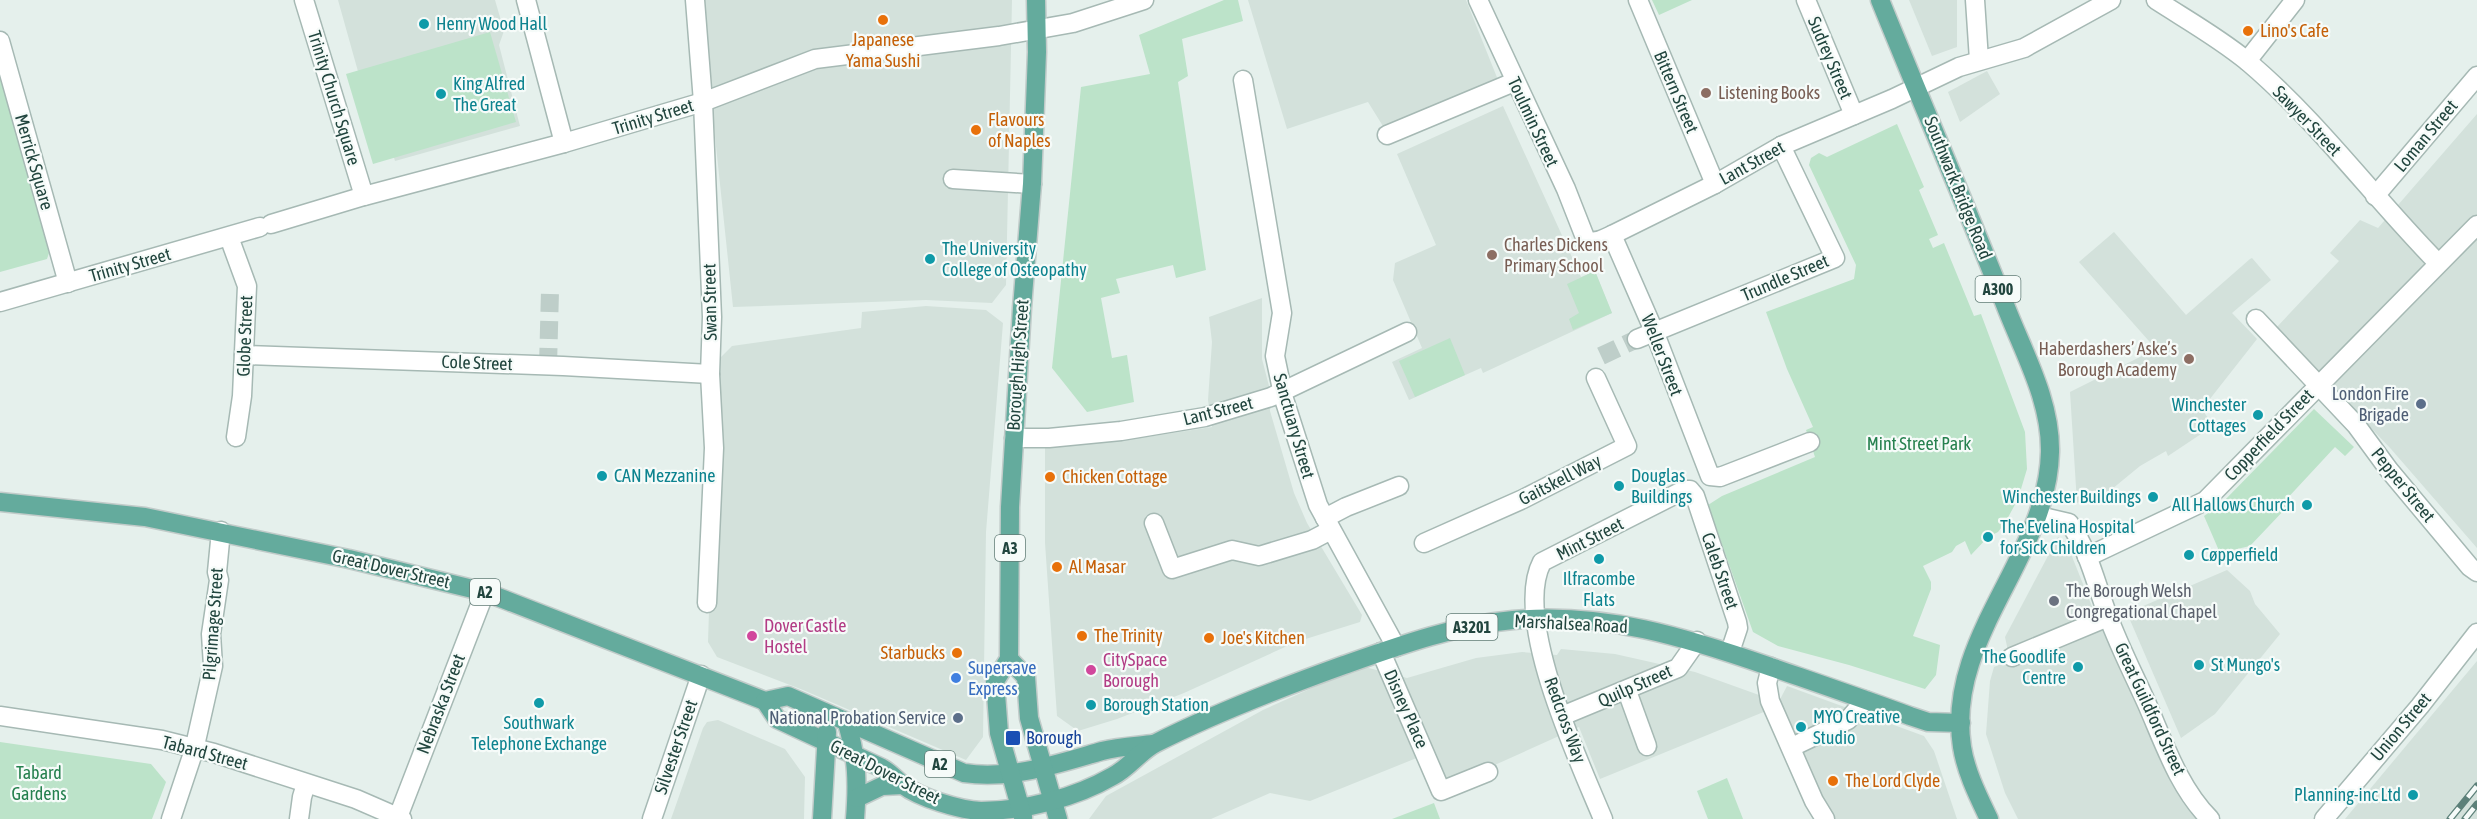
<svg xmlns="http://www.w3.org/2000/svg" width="2477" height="819" viewBox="0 0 2477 819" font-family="'Asap Condensed',sans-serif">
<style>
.built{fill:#d3e1db}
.green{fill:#bce3c9}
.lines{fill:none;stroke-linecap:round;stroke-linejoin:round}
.street-tunnel{stroke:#becec9;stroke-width:18;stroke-dasharray:18 9;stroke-linecap:butt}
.street-casing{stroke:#a6b9b4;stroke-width:21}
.primary-casing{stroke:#c1cbc9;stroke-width:21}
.street{stroke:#fff;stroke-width:18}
.primary{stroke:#64ab9d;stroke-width:18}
.rail-casing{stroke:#5c8079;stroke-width:7}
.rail{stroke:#f6fbf9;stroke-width:4.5;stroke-dasharray:14;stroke-linecap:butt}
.food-dot{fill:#e8710a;stroke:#f6fbf9;stroke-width:2}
.culture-dot{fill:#0f9aa8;stroke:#f6fbf9;stroke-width:2}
.education-dot{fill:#8d6e63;stroke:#f6fbf9;stroke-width:2}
.service-dot{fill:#5c6f8a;stroke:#f6fbf9;stroke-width:2}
.worship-dot{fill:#6b7280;stroke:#f6fbf9;stroke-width:2}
.hotel-dot{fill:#d1479c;stroke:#f6fbf9;stroke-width:2}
.shop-dot{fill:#3f7fe0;stroke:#f6fbf9;stroke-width:2}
.transit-dot{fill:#1a4fb4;stroke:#f6fbf9;stroke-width:2}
.labels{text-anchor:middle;stroke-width:4.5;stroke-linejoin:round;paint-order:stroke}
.shield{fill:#f6fbf9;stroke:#617c76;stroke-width:1.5}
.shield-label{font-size:16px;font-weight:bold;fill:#21453e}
.culture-label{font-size:18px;fill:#0d838f;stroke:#f6fbf9;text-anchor:start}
.food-label{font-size:18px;fill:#c56008;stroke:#f6fbf9;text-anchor:start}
.street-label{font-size:18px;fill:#21453e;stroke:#f6fbf9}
.education-label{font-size:18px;fill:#785e54;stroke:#f6fbf9;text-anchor:start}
.service-label{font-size:18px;fill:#4e5e75;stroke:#f6fbf9;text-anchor:end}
.park-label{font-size:18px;fill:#26814f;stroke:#f6fbf9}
.worship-label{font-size:18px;fill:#5b616d;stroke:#f6fbf9;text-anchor:start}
.hotel-label{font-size:18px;fill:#b23c85;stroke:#f6fbf9;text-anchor:start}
.shop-label{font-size:18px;fill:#366cbe;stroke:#f6fbf9;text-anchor:start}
.transit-label{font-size:18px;fill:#164399;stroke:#f6fbf9;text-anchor:start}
</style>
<rect width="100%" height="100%" fill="#e5f0ec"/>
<g class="built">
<polygon points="338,0 495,0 504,31 499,45 520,126 395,161 372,82 359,75"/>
<polygon points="705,0 1012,0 1006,285 992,303 926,300 733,307 707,61"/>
<polygon points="1248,0 1466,0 1500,85 1386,131 1368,102 1287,129"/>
<polygon points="1909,0 1957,0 1957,47 1932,56"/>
<polygon points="1987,71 2000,94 1960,122 1948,92"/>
<polygon points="1503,106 1581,277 1595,271 1612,313 1483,373 1481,368 1409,400 1392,362 1422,348 1393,280 1395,263 1436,245 1397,154"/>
<polygon points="2477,114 2477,548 2391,449 2276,328 2339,261 2330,253 2360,220 2378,228"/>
<polygon points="2114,232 2186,315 2250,259 2252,258 2271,280 2232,313 2257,339 2202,409 2213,426 2168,456 2166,451 2140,466 2112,489 2114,496 2105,499 2102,493 2077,503 2070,392 2156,349 2079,262"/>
<polygon points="1262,298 1262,359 1269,386 1270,411 1294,493 1307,523 1362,615 1360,622 1296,642 1184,693 1117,719 1078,731 1057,716 1045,543 1045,442 1147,437 1212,427 1208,400 1212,342 1209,317"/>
<polygon points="926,306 986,310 1003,323 986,532 983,737 966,760 803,690 717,657 708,642 717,361 732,346 861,328 862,312"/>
<polygon points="2058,537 2067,544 2095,614 2008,651 2005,637"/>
<polygon points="2227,570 2250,591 2255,604 2280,634 2215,714 2181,738 2127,613"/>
<polygon points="2099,624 2111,633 2200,819 2018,819 2005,793 1986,734 1990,681 1994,667"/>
<polygon points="1561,649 1615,654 1695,672 1759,695 1766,711 1600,779 1579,727 1477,773 1446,781 1434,751 1310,801 1270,793 1211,819 1089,819 1106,796 1263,710 1361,666 1407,678 1476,658 1522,652 1557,655"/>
<polygon points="2477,661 2477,819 2345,819"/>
<polygon points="1787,686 1924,736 1934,751 1957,819 1830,819 1776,707"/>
<polygon points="718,720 785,749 805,777 804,819 671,819 703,728 707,722"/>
</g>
<g class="green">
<polygon points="1224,0 1238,0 1243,21 1182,39 1188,76 1178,82 1206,270 1176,278 1173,265 1116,279 1120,293 1101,298 1112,358 1127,355 1134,402 1087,412 1052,368 1081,87 1150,74 1139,35"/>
<polygon points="1652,0 1692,0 1659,15"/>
<polygon points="490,32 516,122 373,164 346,74"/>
<polygon points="0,69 49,253 47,259 0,272"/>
<polygon points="1897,124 1924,187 1919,190 1938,235 1929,239 1933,248 1944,243 1974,316 1981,314 2025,432 2027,469 2018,499 2005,523 1998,532 1988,537 1971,555 1965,541 1956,546 1952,552 1923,566 1931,582 1931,589 1913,636 1940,645 1936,675 1925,689 1849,665 1778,646 1753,632 1708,505 1722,496 1815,457 1806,430 1813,427 1787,369 1766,312 1854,279 1856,265 1809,165 1811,158 1819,153 1827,157"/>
<polygon points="1595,271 1612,313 1573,330 1569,319 1579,313 1567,284"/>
<polygon points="1450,338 1465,375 1415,397 1399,361"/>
<polygon points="2314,409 2354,447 2345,456 2335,447 2283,503 2287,507 2250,546 2220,553 2204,516 2221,504"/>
<polygon points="0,742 151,764 166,782 152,819 0,819"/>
<polygon points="1727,778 1743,819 1708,819 1697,791"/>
<polygon points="1434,803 1440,819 1392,819"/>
</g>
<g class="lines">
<g class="street-tunnel">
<polyline points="1601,356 1637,339"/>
<polyline points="548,366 550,291"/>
</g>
<defs>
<g id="street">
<polyline points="304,0 364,196"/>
<polyline points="526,0 564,143"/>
<polyline points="695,0 703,102 712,317 710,374 714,448 707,603"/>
<path d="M1478,0L1566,189L1586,240C1595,244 1604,239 1612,235L1715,184L1781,146L1892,99L1959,67L2024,48L2111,0"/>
<polyline points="1638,0 1715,184"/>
<polyline points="1806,0 1854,115"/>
<polyline points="1975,0 1979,60"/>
<path d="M2156,0C2187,20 2219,38 2247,61C2318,121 2373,197 2438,263"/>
<polyline points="0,41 68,283"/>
<polyline points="2247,61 2295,0"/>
<polyline points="1243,80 1282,313 1275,356 1284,399 1318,505 1396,647"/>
<polyline points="1387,135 1514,82"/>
<polyline points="953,179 1032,184"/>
<polyline points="2375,196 2477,76"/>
<polyline points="271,224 364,196 564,143 703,102 815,59 999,36 1073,23 1144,0"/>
<polyline points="1612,235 1654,331 1710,476 1720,477 1810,442"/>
<polyline points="229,237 247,286 242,396 236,437"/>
<polyline points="0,302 260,227"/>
<polyline points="2256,319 2356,425 2389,470 2470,567 2477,572"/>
<polyline points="1637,339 1835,258 1781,146"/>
<polyline points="244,355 563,366 710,374"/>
<polyline points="1014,438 1049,438 1121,431 1205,417 1271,397 1407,332"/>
<path d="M2039,516L2069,523C2089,550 2096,585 2108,616C2119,646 2134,675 2147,704C2164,743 2179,788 2210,819"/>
<polyline points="1325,518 1346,507 1399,486"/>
<polyline points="1154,523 1172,569 1232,550 1259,556 1312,540 1331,530"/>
<polyline points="1424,543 1523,499 1627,446 1596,378"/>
<polyline points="2087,557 2205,501 2477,225"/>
<polyline points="1381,652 1441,791 1488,772"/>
<polyline points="2012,657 2108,617"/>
<polyline points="1771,667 1767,683 1770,701 1814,801 1825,819"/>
<polyline points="1627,691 1647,746"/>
<polyline points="0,716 162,740 214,753 356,799 402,819"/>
<polyline points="1562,716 1678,668 1697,641"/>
<polyline points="1792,747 1848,720 1865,700"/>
<polyline points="398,817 485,592"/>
<polyline points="171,819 194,750 213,666 211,634 219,580 217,572 221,531"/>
<polyline points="299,819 302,797 306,784"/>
<polyline points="652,819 701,675"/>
<path d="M1603,819C1579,761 1512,619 1542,562L1684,490H1690L1695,496L1737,622L1738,628L1730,652"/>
<polyline points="2324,819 2420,706 2477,633"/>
</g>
<g id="primary">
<path d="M1880,0C1921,101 1964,201 2004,302C2022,350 2051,399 2050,452C2048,558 1945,637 1962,747C1966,772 1978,796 1989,819"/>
<path d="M0,502L145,517L349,559L485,592L765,701L788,696L964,773C1011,780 1057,764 1102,751C1118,747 1136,746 1153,744"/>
<polyline points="1009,659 1026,677 1029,718 1058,819"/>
<path d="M765,701L777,719L882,768C891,773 895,779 903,785C920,798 960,810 981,811C1024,811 1075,798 1113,776C1129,768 1140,751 1156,743C1217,712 1280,688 1344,665C1398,646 1456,625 1513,620C1605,612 1685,637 1771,667C1817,683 1864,699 1910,716L1928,722L1961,723"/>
<path d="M847,723C857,759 858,781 855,819"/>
<polyline points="857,798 882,786 903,785"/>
<polyline points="1023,817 999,733 995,681 1009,659 1010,507 1022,308 1032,184 1037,52 1036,0"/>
<polyline points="822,819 827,732"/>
</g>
</defs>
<use href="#street" class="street-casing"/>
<use href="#primary" class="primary-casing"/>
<use href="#street" class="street"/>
<use href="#primary" class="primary"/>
<defs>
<g id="rail">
<polyline points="2450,819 2477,786"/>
<polyline points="2465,819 2477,804"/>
</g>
</defs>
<use href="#rail" class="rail-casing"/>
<use href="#rail" class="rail"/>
</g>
<g class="food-dot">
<circle cx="883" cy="20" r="6"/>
<circle cx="2248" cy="31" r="6"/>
<circle cx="976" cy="130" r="6"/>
<circle cx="1050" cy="477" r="6"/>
<circle cx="1057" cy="567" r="6"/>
<circle cx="1082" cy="636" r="6"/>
<circle cx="1209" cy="638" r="6"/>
<circle cx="957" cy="653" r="6"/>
<circle cx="1833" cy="781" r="6"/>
</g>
<g class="culture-dot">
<circle cx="424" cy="24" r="6"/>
<circle cx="441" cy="94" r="6"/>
<circle cx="930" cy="259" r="6"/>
<circle cx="2258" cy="415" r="6"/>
<circle cx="602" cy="476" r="6"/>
<circle cx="1619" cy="486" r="6"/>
<circle cx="2153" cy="497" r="6"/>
<circle cx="2307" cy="505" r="6"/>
<circle cx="1988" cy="537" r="6"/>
<circle cx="2189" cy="555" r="6"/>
<circle cx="1599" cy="559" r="6"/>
<circle cx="2199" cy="665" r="6"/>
<circle cx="2078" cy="667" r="6"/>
<circle cx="539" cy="703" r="6"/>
<circle cx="1091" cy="705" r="6"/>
<circle cx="1801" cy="727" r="6"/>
<circle cx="2413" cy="795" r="6"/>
</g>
<g class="education-dot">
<circle cx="1706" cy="93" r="6"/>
<circle cx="1492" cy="255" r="6"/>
<circle cx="2189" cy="359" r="6"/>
</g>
<g class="service-dot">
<circle cx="2421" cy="404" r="6"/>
<circle cx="958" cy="718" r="6"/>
</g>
<circle class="worship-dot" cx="2054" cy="601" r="6"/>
<g class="hotel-dot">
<circle cx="752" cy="636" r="6"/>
<circle cx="1091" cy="670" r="6"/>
</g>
<circle class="shop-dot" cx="956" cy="678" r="6"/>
<rect class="transit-dot" x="1005" y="730" width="16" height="16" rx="3"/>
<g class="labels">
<g class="shield">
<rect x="1975.5" y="276" width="45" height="26" rx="4.5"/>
<rect x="995" y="535" width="30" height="26" rx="4.5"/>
<rect x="470" y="579" width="30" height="26" rx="4.5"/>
<rect x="1446.5" y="614" width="51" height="26" rx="4.5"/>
<rect x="925" y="751" width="30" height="26" rx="4.5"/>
</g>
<g class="shield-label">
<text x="1998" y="295">A300</text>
<text x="1010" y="554">A3</text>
<text x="485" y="598">A2</text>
<text x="1472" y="633">A3201</text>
<text x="940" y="770">A2</text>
</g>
<g class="culture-label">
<text x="436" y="30">Henry Wood Hall</text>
<text x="453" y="90">King Alfred<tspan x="453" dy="21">The Great</tspan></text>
<text x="942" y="255">The University<tspan x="942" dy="21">College of Osteopathy</tspan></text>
<text x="2246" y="411" text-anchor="end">Winchester<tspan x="2246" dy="21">Cottages</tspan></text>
<text x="614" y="482">CAN Mezzanine</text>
<text x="1631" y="482">Douglas<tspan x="1631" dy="21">Buildings</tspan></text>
<text x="2141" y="503" text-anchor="end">Winchester Buildings</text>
<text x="2295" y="511" text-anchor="end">All Hallows Church</text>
<text x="2000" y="533">The Evelina Hospital<tspan x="2000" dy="21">for Sick Children</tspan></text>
<text x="2201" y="561">Cøpperfield</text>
<text x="1599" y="585" text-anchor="middle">Ilfracombe<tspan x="1599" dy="21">Flats</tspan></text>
<text x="2066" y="663" text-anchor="end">The Goodlife<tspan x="2066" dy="21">Centre</tspan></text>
<text x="2211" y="671">St Mungo's</text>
<text x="1103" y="711">Borough Station</text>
<text x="1813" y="723">MYO Creative<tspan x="1813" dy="21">Studio</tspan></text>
<text x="539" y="729" text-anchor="middle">Southwark<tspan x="539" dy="21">Telephone Exchange</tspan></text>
<text x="2401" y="801" text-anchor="end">Planning-inc Ltd</text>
</g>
<g class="food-label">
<text x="2260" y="37">Lino's Cafe</text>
<text x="883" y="46" text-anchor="middle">Japanese<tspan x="883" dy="21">Yama Sushi</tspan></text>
<text x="988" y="126">Flavours<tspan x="988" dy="21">of Naples</tspan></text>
<text x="1062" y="483">Chicken Cottage</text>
<text x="1069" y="573">Al Masar</text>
<text x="1094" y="642">The Trinity</text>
<text x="1221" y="644">Joe's Kitchen</text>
<text x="945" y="659" text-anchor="end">Starbucks</text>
<text x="1845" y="787">The Lord Clyde</text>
</g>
<g class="street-label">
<text transform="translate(1830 58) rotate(67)" y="6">Sudrey Street</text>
<text transform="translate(1676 92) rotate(67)" y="6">Bittern Street</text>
<text transform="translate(334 98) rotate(73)" y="6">Trinity Church Square</text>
<text transform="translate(653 117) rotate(-17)" y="6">Trinity Street</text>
<text transform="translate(2307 121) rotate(46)" y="6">Sawyer Street</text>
<text transform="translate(1533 122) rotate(65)" y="6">Toulmin Street</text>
<text transform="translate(2426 136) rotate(-50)" y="6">Loman Street</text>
<text transform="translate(34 162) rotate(74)" y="6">Merrick Square</text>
<text transform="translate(1752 163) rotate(-29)" y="6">Lant Street</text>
<text transform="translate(1958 188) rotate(68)" y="6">Southwark Bridge Road</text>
<text transform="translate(130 265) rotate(-16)" y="6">Trinity Street</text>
<text transform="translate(1785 278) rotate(-23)" y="6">Trundle Street</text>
<text transform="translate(710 302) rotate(-91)" y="6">Swan Street</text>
<text transform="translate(245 336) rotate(-88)" y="6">Globe Street</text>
<text transform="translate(1662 355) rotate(69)" y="6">Weller Street</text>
<text transform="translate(477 363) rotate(2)" y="6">Cole Street</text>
<text transform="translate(1018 365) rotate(-86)" y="6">Borough High Street</text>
<text transform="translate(1218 411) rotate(-14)" y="6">Lant Street</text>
<text transform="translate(1294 426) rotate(74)" y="6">Sanctuary Street</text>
<text transform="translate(2269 435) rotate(-46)" y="6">Copperfield Street</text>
<text transform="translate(1560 480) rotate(-27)" y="6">Gaitskell Way</text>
<text transform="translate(2403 485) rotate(51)" y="6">Pepper Street</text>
<text transform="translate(1590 539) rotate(-27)" y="6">Mint Street</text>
<text transform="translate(391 569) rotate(13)" y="6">Great Dover Street</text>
<text transform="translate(1720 571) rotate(71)" y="6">Caleb Street</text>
<text transform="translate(213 624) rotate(-86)" y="6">Pilgrimage Street</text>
<text transform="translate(1571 624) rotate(3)" y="6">Marshalsea Road</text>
<text transform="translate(1635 686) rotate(-24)" y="6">Quilp Street</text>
<text transform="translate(441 704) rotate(-69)" y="6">Nebraska Street</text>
<text transform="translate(1406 709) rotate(66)" y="6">Disney Place</text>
<text transform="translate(2150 709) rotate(65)" y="6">Great Guildford Street</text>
<text transform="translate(1565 720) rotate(70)" y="6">Redcross Way</text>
<text transform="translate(2401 727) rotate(-50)" y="6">Union Street</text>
<text transform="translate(676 747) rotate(-71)" y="6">Silvester Street</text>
<text transform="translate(205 753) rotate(15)" y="6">Tabard Street</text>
<text transform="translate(885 772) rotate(27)" y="6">Great Dover Street</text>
</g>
<g class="education-label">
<text x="1718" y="99">Listening Books</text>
<text x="1504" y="251">Charles Dickens<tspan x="1504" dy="21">Primary School</tspan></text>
<text x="2177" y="355" text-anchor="end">Haberdashers’ Aske’s<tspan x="2177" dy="21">Borough Academy</tspan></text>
</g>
<g class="service-label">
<text x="2409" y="400">London Fire<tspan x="2409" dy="21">Brigade</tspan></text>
<text x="946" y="724">National Probation Service</text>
</g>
<g class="park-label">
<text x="1919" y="450">Mint Street Park</text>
<text x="39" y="779">Tabard<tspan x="39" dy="21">Gardens</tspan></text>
</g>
<g class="worship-label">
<text x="2066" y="597">The Borough Welsh<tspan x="2066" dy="21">Congregational Chapel</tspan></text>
</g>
<g class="hotel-label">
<text x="764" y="632">Dover Castle<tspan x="764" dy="21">Hostel</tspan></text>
<text x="1103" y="666">CitySpace<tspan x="1103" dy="21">Borough</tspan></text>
</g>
<g class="shop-label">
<text x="968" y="674">Supersave<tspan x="968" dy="21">Express</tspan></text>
</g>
<g class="transit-label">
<text x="1026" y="744">Borough</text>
</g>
</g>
</svg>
